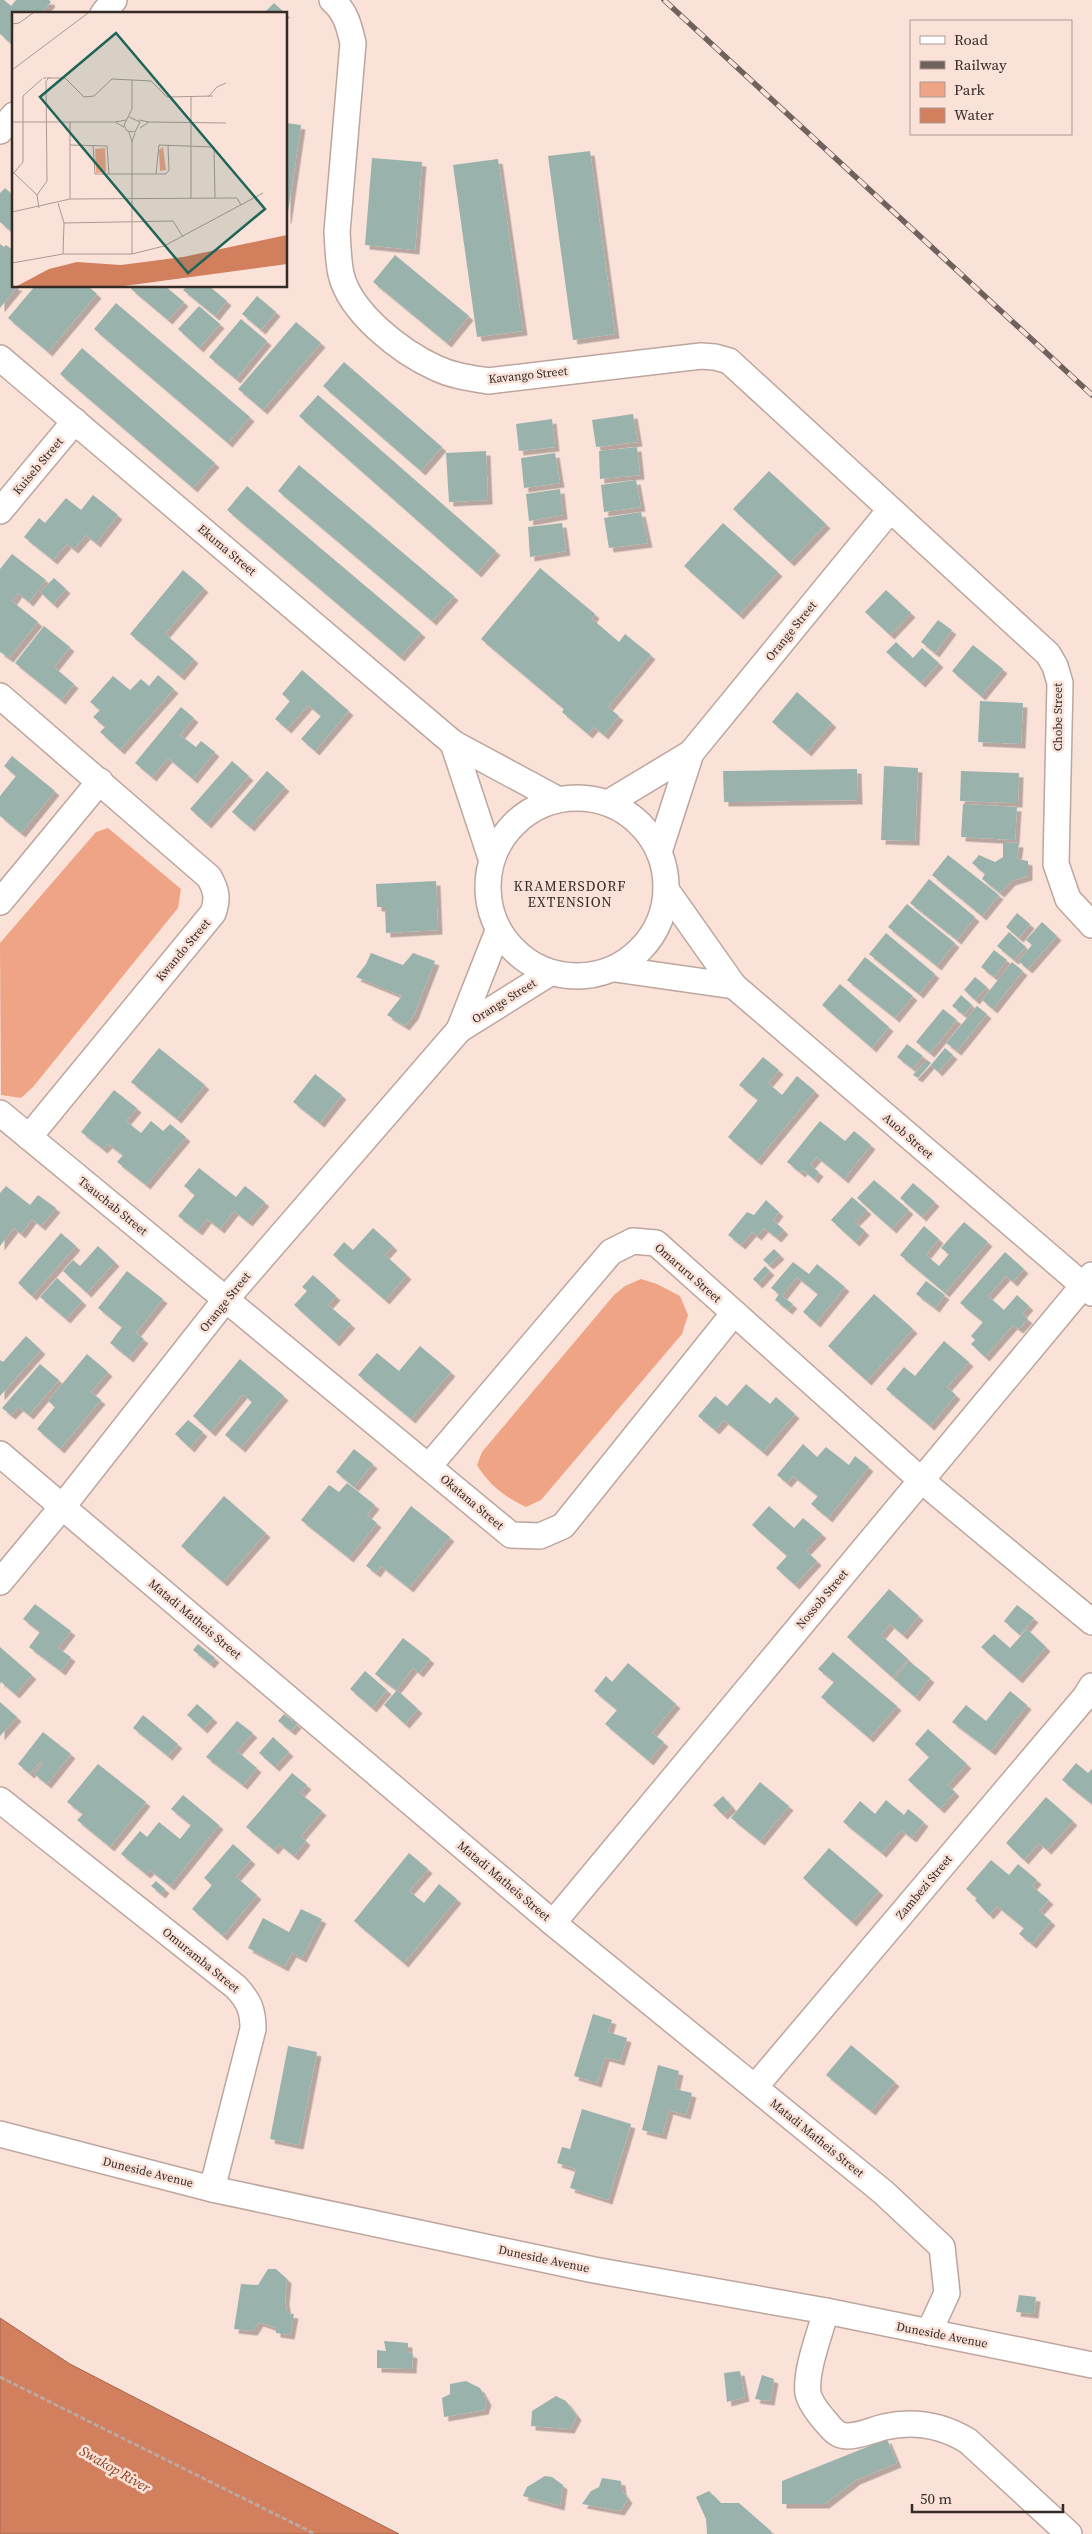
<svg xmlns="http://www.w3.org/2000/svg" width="1092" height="2534" viewBox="0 0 1092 2534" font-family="'Source Serif 4',serif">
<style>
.green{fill:#f0a486}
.water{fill:#d27f5e;stroke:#a3664e}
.building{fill:#99b3ac;filter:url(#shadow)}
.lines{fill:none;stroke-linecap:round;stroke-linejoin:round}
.minor-casing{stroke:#bda69e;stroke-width:28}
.path{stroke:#bca8a1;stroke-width:3;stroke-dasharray:5 2.5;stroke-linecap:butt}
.minor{stroke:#fff;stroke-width:25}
.rail-casing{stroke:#6f615c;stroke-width:5.5}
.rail{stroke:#fae2d9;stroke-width:4;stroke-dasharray:11;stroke-linecap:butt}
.labels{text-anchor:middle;stroke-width:5;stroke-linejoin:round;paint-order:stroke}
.street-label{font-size:12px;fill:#342b27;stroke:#fae2d9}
.neighbourhood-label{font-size:14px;letter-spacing:1px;fill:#342b27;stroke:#fae2d9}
.water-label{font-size:14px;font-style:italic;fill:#883b1a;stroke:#fae2d9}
.inset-road{fill:none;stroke:#ab9992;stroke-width:1}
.view{fill:#1d6459;fill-opacity:0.15;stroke:#1d6459;stroke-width:2.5}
.inset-edge{fill:none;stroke:#342b27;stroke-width:2.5}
</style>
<defs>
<filter id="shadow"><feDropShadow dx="4.5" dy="4.5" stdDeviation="0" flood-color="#0004"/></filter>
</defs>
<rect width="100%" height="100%" fill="#fae2d9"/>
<g class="green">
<polygon points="108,828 181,889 178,908 33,1087 21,1098 1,1095 0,943 96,832"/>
<path d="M641,1279L657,1284L680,1296L688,1315L682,1334L541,1500L526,1507C506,1498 488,1484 477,1465L482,1452L614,1295L625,1286Z"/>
</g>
<polygon class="water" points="0,2318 70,2364 399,2534 0,2534"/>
<g class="building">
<polygon points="0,0 4,0 11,6 16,0 49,0 51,2 41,14 14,14 14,46 0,34"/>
<polygon points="274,3 286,14 263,14"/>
<polygon points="286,123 301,125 287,219 286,219"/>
<polygon points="590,151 615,334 573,340 548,156"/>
<polygon points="372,158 422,162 415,250 365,245"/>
<polygon points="498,159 523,331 477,337 453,165"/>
<polygon points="5,188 14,196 14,234 0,222 0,193"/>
<polygon points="0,244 4,247 6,245 14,251 14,286 18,286 0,308"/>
<polygon points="395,255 469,316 447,343 373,282"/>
<polygon points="35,286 88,286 97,294 48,352 8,318"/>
<polygon points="133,286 165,286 184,302 168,320 131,289"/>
<polygon points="187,286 209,286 227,301 215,316 183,290"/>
<polygon points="257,296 276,312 261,330 242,314"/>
<polygon points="116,303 250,417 228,443 94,329"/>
<polygon points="199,306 220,324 199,348 178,329"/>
<polygon points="241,319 267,341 236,379 209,357"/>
<polygon points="296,322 321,343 263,410 238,389"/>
<polygon points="82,348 215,463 193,488 60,374"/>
<polygon points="344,362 442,447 421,471 323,386"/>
<polygon points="318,395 496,551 477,573 299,416"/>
<polygon points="633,414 638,442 596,447 592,420"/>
<polygon points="552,419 555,447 519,451 516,424"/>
<polygon points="637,447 640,475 600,479 599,451"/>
<polygon points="486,451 488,500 449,502 446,453"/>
<polygon points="555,453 560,483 524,488 521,458"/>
<polygon points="299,465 454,596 432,621 278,491"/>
<polygon points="769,471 826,524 790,562 733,509"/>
<polygon points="636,480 641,507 604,512 601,485"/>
<polygon points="247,486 421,633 400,657 227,510"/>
<polygon points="560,489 563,515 529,521 526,494"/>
<polygon points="93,495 118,515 96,543 86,535 74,549 67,544 53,560 24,537 39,518 45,523 66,498 81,510"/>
<polygon points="641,512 648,543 609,548 604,518"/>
<polygon points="562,523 566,551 530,557 528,527"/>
<polygon points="723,523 778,572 739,615 684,566"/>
<polygon points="12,554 46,580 29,602 18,593 12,601 38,622 9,658 0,652 0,569"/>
<polygon points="540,568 595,614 592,619 619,642 625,634 651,655 608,707 619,716 604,735 594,727 588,734 562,712 564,709 481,639"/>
<polygon points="183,570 204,588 165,634 194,659 180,676 130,634"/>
<polygon points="54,578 66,589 53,604 40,592"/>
<polygon points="886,590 911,613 890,635 865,612"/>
<polygon points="938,620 952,630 935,653 921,642"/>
<polygon points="44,626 70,647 54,667 74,684 61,700 15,663"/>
<polygon points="896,642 913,658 922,648 939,663 921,683 886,652"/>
<polygon points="973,645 1003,669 981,696 952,671"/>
<polygon points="302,670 349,711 315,751 301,739 321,716 308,705 287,729 275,719 290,701 282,694"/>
<polygon points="158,675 174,689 120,750 100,732 105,727 93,717 100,710 90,702 113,676 130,690 141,679 149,686"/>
<polygon points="797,692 832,723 807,752 772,722"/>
<polygon points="980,701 1023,703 1021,744 978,742"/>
<polygon points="181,707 194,718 180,735 196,747 201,741 215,752 193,779 168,758 152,777 135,763"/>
<polygon points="12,756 55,791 21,833 0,816 0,796 16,776 4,766"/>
<polygon points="232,761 249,776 207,824 190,809"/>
<polygon points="884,766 918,768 915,841 881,840"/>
<polygon points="857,769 858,800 724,802 723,771"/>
<polygon points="267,771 285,787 250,827 232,812"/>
<polygon points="961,771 1019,773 1018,803 960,801"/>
<polygon points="963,804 1017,807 1015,840 961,837"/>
<polygon points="1003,842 1019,843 1017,859 1028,861 1028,876 1011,881 1000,893 982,879 985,874 972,863 979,855 995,862 1003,857"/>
<polygon points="948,855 999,895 982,916 932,875"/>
<polygon points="929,879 975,917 957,940 910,903"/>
<polygon points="436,881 438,930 386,933 385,907 377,907 376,884"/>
<polygon points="907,904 955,943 937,966 888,927"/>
<polygon points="1017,913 1030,924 1019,938 1006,927"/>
<polygon points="1042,922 1057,936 1028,969 1018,961 1032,945 1026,940"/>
<polygon points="1009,932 1026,947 1014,960 997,946"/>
<polygon points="886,933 935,974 919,994 869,954"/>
<polygon points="994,950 1007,960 994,977 981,967"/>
<polygon points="371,953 403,965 413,953 435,961 414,1015 405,1026 387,1015 402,996 356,977 366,964"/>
<polygon points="865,957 913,996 895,1018 847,980"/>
<polygon points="1012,962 1023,971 993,1009 982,1000"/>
<polygon points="975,977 987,987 975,1000 964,990"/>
<polygon points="840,984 889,1027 872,1048 822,1005"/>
<polygon points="961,995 972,1005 964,1015 952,1006"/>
<polygon points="977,1006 987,1014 957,1051 946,1043"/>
<polygon points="943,1009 957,1020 930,1053 916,1042"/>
<polygon points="907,1044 923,1056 913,1069 897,1057"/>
<polygon points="159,1048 205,1085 177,1119 131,1082"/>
<polygon points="945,1048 953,1055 938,1072 931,1065"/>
<polygon points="763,1057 779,1070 768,1083 782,1095 797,1076 815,1091 757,1161 728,1137 758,1100 739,1085"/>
<polygon points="927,1060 931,1063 918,1078 913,1075"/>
<polygon points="315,1074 342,1095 320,1123 293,1102"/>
<polygon points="114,1090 137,1108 126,1121 141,1133 151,1121 163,1131 170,1124 186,1137 146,1185 117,1162 123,1155 108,1144 103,1149 81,1132"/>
<polygon points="820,1121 845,1141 854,1131 871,1145 844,1179 817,1157 810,1165 819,1172 814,1179 803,1170 801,1173 787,1162"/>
<polygon points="199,1168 236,1197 245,1186 265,1202 248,1222 234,1211 220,1229 207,1219 198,1231 178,1216 195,1195 184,1186"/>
<polygon points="874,1180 909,1210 892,1229 857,1198"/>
<polygon points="913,1183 935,1202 922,1217 900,1198"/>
<polygon points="6,1186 30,1205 38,1195 56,1208 41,1226 32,1219 21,1234 14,1228 0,1246 0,1193"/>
<polygon points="852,1197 867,1210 855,1222 865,1231 855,1242 831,1220"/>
<polygon points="766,1200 779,1212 773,1220 784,1230 777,1238 764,1228 757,1236 752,1232 741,1245 728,1235 747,1212 754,1215"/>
<polygon points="964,1222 988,1242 945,1293 900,1255 924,1226 939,1239 926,1255 939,1266 949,1254 941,1248"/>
<polygon points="373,1228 393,1246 385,1255 407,1275 385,1300 333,1255 344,1242 353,1250"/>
<polygon points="61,1233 76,1246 32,1296 18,1283"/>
<polygon points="98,1246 115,1262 87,1293 63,1271 73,1260 80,1266"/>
<polygon points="774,1249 780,1255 769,1265 763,1260"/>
<polygon points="1005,1252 1024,1269 1013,1282 1006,1276 988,1296 1004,1310 1017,1295 1029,1306 1022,1314 1028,1319 1019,1329 1013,1325 985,1357 971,1344 975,1340 971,1336 983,1322 960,1303"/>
<polygon points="793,1262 809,1274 817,1264 845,1287 816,1323 803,1312 818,1294 797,1277 782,1296 793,1304 788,1310 775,1300 779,1294 771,1288"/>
<polygon points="765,1266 770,1271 758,1284 753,1279"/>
<polygon points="127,1271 163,1299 136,1333 144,1339 129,1358 110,1343 122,1327 98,1308"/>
<polygon points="313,1275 336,1296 328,1305 351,1324 335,1342 294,1305 307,1291 302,1287"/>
<polygon points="57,1278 82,1301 66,1319 40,1297"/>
<polygon points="926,1281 945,1295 935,1308 916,1294"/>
<polygon points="874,1294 913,1329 867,1381 828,1346"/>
<polygon points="26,1336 41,1350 0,1396 0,1360 3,1362"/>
<polygon points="944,1341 969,1362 947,1387 956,1395 930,1426 886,1389 904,1367 915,1376"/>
<polygon points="420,1346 451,1372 411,1419 358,1375 377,1353 399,1371"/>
<polygon points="87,1354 108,1372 91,1392 101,1400 60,1449 37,1429 55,1407 48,1401"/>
<polygon points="240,1359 284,1396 241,1448 225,1435 252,1402 243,1394 211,1432 193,1416"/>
<polygon points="40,1364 59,1380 29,1415 19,1407 11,1415 2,1408"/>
<polygon points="746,1384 770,1404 776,1397 795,1414 763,1452 724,1420 715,1430 698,1416 715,1396 727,1406"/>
<polygon points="188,1420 203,1432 190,1448 175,1434"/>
<polygon points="803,1444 817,1457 826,1447 849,1465 855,1456 869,1467 828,1518 811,1504 818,1496 793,1476 787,1483 777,1475"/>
<polygon points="354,1449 373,1464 354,1487 336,1472"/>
<polygon points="347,1483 375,1505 367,1515 377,1523 349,1558 301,1520 329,1485 339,1492"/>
<polygon points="224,1496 266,1533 223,1582 181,1546"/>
<polygon points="411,1506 450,1537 409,1588 381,1566 376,1573 366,1566"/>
<polygon points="769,1506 794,1528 803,1518 822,1534 806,1551 817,1561 795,1585 776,1568 787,1556 752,1525"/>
<polygon points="889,1589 919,1616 903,1635 890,1624 881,1635 908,1659 892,1677 847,1637"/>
<polygon points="35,1604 71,1631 58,1648 71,1657 61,1671 29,1647 40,1632 23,1619"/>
<polygon points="1017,1605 1034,1618 1020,1635 1004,1621"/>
<polygon points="1027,1629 1046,1647 1018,1679 981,1647 994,1634 1010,1648"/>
<polygon points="403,1638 430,1659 419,1673 413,1668 396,1690 375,1674"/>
<polygon points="198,1644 215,1658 210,1664 193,1650"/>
<polygon points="0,1647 32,1675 15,1694 1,1682 0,1684"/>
<polygon points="833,1652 897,1706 869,1738 821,1697 834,1682 818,1669"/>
<polygon points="909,1661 930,1678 915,1697 894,1679"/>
<polygon points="628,1663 676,1704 652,1733 664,1742 649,1761 605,1724 617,1710 594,1691 606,1676 612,1682"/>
<polygon points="365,1671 387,1690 372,1708 350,1689"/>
<polygon points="397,1690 418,1709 405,1724 384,1705"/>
<polygon points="1010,1691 1027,1705 991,1751 952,1722 966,1705 986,1721"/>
<polygon points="0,1702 17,1717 0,1736"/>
<polygon points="197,1704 213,1718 203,1729 187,1715"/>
<polygon points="284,1714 297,1724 291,1731 278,1721"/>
<polygon points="143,1715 178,1744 168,1756 133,1728"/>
<polygon points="237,1721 253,1733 237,1751 257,1768 243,1785 206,1757"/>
<polygon points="928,1729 967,1764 948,1785 955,1792 940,1809 908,1780 929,1757 915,1744"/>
<polygon points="43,1732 71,1754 47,1784 34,1774 43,1763 41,1761 30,1774 18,1764"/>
<polygon points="273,1737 289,1752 275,1767 259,1753"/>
<polygon points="1076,1763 1088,1773 1092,1769 1092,1804 1062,1780"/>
<polygon points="98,1764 146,1802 110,1847 77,1820 83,1814 67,1802"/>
<polygon points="292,1773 307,1785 300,1793 322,1811 301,1836 306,1841 294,1856 279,1844 274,1850 246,1827"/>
<polygon points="760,1782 789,1806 760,1841 731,1818"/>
<polygon points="183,1795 219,1825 170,1886 150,1870 146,1874 121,1854 140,1831 147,1837 159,1822 180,1839 191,1825 171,1809"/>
<polygon points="723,1796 732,1807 723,1815 713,1805"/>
<polygon points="1046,1797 1073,1821 1047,1850 1039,1843 1024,1860 1006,1843"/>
<polygon points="886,1800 904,1815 908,1809 924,1822 912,1838 901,1830 882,1853 843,1822 860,1801 875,1814"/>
<polygon points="233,1844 251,1860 236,1877 257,1895 223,1936 192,1909 212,1885 204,1878"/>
<polygon points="829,1848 879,1891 852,1922 803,1878"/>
<polygon points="409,1853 428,1869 409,1891 424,1903 439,1884 457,1899 404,1963 354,1921"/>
<polygon points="991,1860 1009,1875 1018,1864 1037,1880 1032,1886 1049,1900 1039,1911 1051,1921 1032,1944 1019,1934 1024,1928 997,1906 989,1915 975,1900 977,1898 966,1889"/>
<polygon points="156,1881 165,1889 161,1894 151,1886"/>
<polygon points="301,1909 322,1919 302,1958 292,1953 284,1967 248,1948 263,1918 289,1932"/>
<polygon points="593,2014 612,2020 608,2032 627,2038 620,2061 605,2057 597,2083 574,2076"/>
<polygon points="851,2045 895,2082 871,2111 826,2075"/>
<polygon points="288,2046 317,2052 299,2145 270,2139"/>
<polygon points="658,2065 679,2071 675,2089 692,2093 686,2115 669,2110 662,2135 642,2130"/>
<polygon points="582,2109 631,2124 608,2200 570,2188 576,2169 557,2163 562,2147 570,2149"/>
<polygon points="268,2269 276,2269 287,2279 285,2300 287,2313 294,2314 290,2335 276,2333 276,2328 259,2322 253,2331 234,2329 241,2284 258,2285"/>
<polygon points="1019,2295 1036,2297 1034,2314 1016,2312"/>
<polygon points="384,2341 408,2343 408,2352 413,2354 412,2369 377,2368 377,2350 386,2351"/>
<polygon points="740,2371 745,2397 727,2402 724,2373"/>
<polygon points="762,2375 774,2379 770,2401 755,2399"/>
<polygon points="466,2381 480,2388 487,2401 484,2410 444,2417 442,2398 450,2394 450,2384"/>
<polygon points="556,2396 566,2401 577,2416 570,2429 531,2426 532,2411"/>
<polygon points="887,2439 897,2463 856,2480 825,2504 782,2504 782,2481"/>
<polygon points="545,2476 552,2477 563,2485 560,2506 523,2496 527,2487"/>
<polygon points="602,2478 621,2481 622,2490 628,2499 620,2511 582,2504 591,2491 599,2487"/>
<polygon points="709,2491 721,2503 739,2503 771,2531 771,2534 707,2534 706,2519 696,2497"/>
</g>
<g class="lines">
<defs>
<g id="minor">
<path d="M332,0C346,12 349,26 353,43L337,232C338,245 338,260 341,274C350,313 401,352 436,368C453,376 470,378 488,381L701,356L715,357L729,361L1048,654L1055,666L1060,683L1056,864L1068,899L1092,925"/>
<polyline points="103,14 114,0"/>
<polyline points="0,131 14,115"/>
<polyline points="0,358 453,743"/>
<polyline points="0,511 75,421"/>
<path d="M0,696L209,877C217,891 218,899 213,913L29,1137"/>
<circle cx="577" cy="887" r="89"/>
<polyline points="608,803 691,753 890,510"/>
<polyline points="659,852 691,753"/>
<polyline points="491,858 453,743 557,799"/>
<polyline points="0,902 100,781"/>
<polyline points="498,931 459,1030 550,973"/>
<polyline points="615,969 734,986 667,891"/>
<polyline points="734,986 1092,1293"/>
<polyline points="0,1113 511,1535 540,1536 563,1526 734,1313"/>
<polyline points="0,1454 553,1923 883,2192 942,2247 947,2293 929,2332"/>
<polyline points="429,1466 611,1252 633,1241 656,1243 921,1480 1092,1622"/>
<polyline points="0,1582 63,1506 226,1299 459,1030"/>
<path d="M0,1800L236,1987C249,2001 253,2010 253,2029L212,2189"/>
<polyline points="553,1923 1092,1275"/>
<polyline points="755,2087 1085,1697 1092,1686"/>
<polyline points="0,2134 212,2189 594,2270 826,2311 1092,2365"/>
<path d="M826,2311C820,2333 805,2371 808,2393C810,2403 819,2414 826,2422C832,2429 837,2436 847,2436C860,2436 872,2430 884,2427C915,2420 942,2425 968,2441L1069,2534"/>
</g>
</defs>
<use href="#minor" class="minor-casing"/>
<polyline class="path" points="0,2377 315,2534"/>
<use href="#minor" class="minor"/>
<defs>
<polyline id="rail" points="664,0 1092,395"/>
</defs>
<use href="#rail" class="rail-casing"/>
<use href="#rail" class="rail"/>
</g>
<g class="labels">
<g class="street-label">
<text transform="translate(528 375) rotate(-6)" y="4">Kavango Street</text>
<text transform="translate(38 466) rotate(-50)" y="4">Kuiseb Street</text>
<text transform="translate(227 550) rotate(40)" y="4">Ekuma Street</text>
<text transform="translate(791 631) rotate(-51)" y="4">Orange Street</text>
<text transform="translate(1058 717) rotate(-90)" y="4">Chobe Street</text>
<text transform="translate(183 950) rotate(-50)" y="4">Kwando Street</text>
<text transform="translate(504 1001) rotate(-32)" y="4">Orange Street</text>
<text transform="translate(908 1136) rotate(41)" y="4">Auob Street</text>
<text transform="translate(113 1206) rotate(39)" y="4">Tsauchab Street</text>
<text transform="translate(688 1273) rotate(41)" y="4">Omaruru Street</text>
<text transform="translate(225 1302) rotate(-51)" y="4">Orange Street</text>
<text transform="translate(472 1502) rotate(40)" y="4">Okatana Street</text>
<text transform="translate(822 1599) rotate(-50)" y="4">Nossob Street</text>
<text transform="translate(195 1619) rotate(40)" y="4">Matadi Matheis Street</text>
<text transform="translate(504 1881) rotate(40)" y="4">Matadi Matheis Street</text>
<text transform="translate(924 1887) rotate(-50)" y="4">Zambezi Street</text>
<text transform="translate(201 1960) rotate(39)" y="4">Omuramba Street</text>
<text transform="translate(817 2138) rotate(39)" y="4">Matadi Matheis Street</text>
<text transform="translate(148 2172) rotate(14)" y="4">Duneside Avenue</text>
<text transform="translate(544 2259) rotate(12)" y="4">Duneside Avenue</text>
<text transform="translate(942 2335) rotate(11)" y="4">Duneside Avenue</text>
</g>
<g class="neighbourhood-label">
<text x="570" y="891">KRAMERSDORF<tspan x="570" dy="16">EXTENSION</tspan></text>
</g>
<g class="water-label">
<text transform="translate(115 2469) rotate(30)" y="5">Swakop River</text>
</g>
</g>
<g transform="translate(12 12)">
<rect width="275" height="275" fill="#fae2d9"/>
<path d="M151,135L154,158L148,159L147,138ZM93,136L94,160L84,161L83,137Z" fill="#f0a486"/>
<path d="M275,223V252L112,274H5L37,257L65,250L109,253L171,245Z" fill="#d27f5e"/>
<path class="inset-road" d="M0,12L7,11L21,1M0,58L76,1M31,66H53L72,85L82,84L100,67L139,69L155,85L201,84M196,85L205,75L214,71M117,105L128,110L123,120L115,119L112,113L120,97V68M127,108L137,110L128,116M0,110H103M58,110V187M137,110L214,111M112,115L103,110L114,108M117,120L120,130L123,121M58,133L95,134L97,162M81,133L83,162H154L157,158L156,133M2,161L25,183L27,196M144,162L147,133L202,135L203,186M0,163L11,150V84L30,67M25,183L35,169L34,69L38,65M179,186V85M46,191L52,211L51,242M0,200L58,187L218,186H225L229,193M52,211L161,209L171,225M120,242V130M0,251L51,242H120L152,234L251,181"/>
<path class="view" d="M104,21L253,197L176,261L28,85Z"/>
<rect width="275" height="275" class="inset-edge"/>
</g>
<rect x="910" y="20" width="162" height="115" fill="#fae2d9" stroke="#ab9992"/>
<rect x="920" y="36" width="25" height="8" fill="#ffffff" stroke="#ab9992"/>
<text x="954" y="45" font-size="15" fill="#342b27">Road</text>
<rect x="920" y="61" width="25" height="8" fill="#6f615c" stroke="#ab9992"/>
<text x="954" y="70" font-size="15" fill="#342b27">Railway</text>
<rect x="920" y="82" width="25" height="15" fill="#f0a486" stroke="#ab9992"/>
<text x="954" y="95" font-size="15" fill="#342b27">Park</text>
<rect x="920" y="108" width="25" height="15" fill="#d27f5e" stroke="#ab9992"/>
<text x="954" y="120" font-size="15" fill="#342b27">Water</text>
<path d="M912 2504v8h151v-8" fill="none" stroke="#342b27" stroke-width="2.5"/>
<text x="920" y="2504" font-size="15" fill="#342b27" stroke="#fae2d9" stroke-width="4" paint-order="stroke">50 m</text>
</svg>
